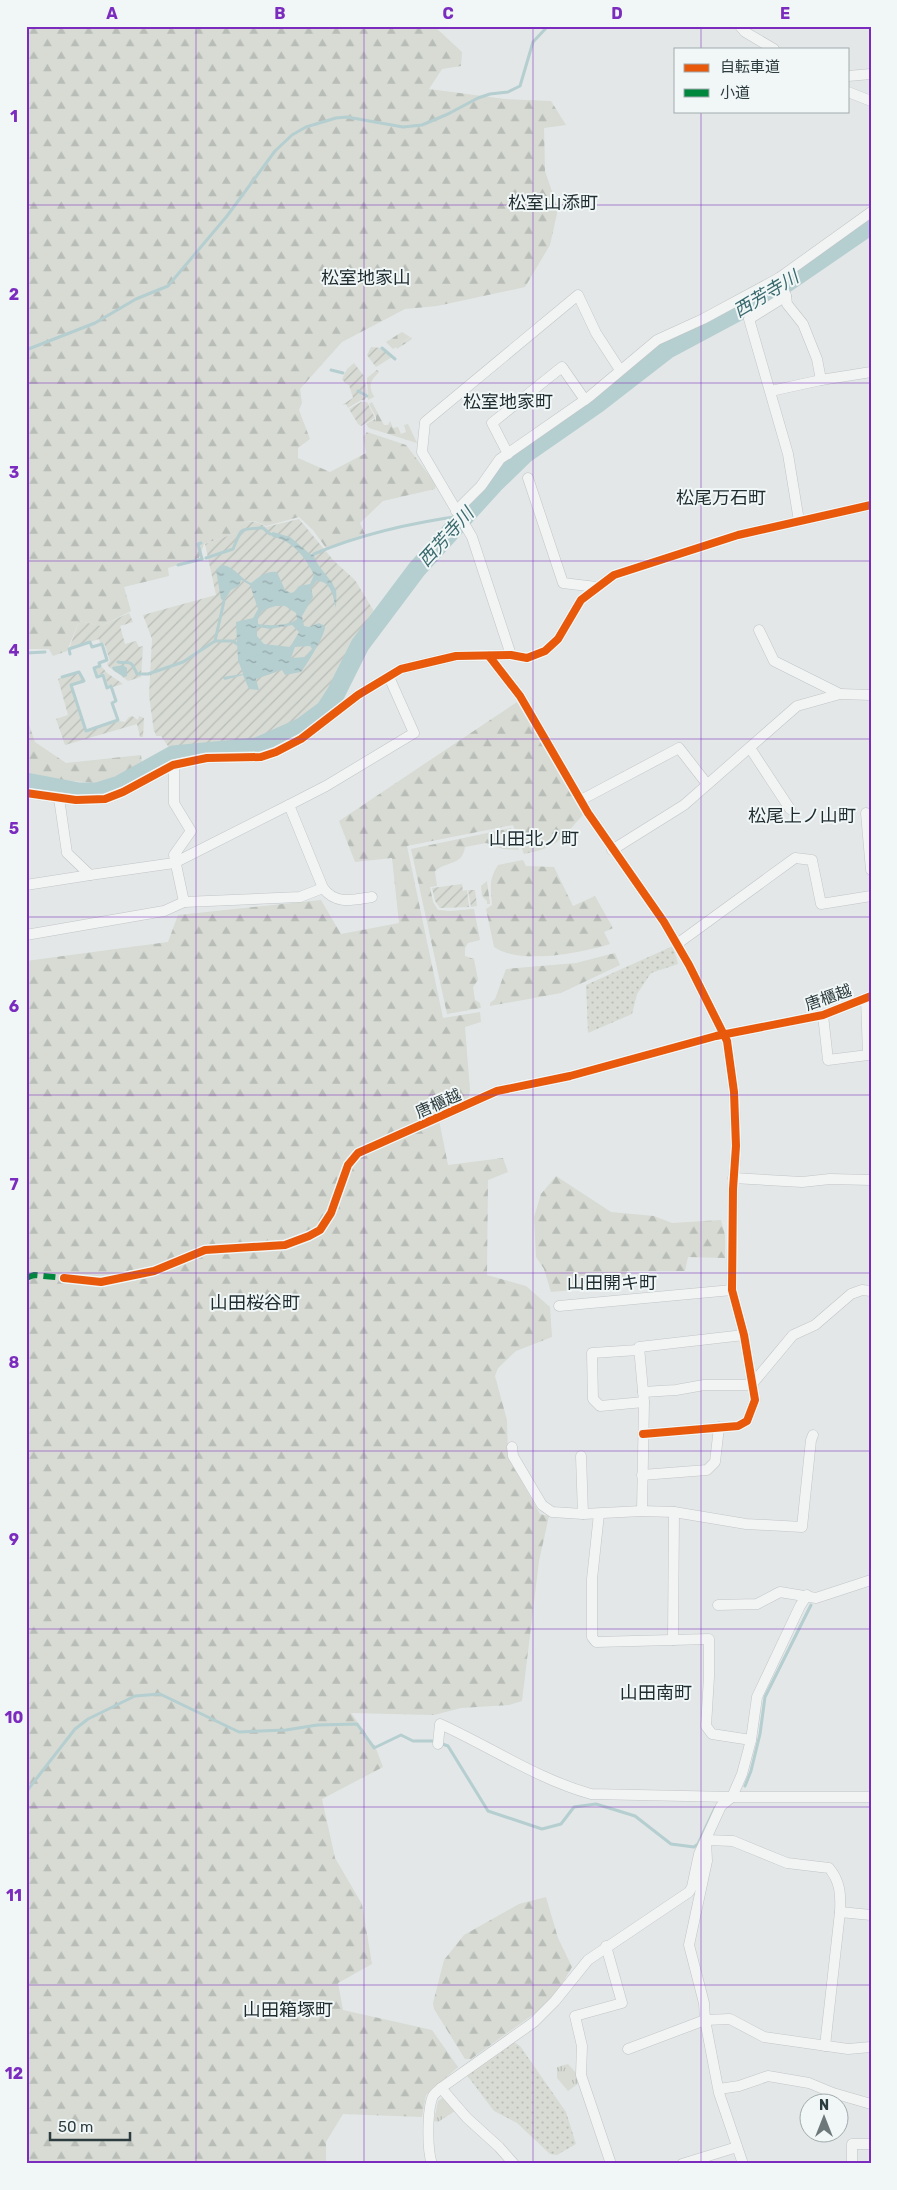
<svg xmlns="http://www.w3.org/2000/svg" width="897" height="2190" viewBox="0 0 897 2190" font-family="Rubik,'Noto Sans JP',sans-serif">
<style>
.grass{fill:url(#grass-dots)}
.forest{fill:url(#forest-firs)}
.cemetery{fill:url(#cemetery-stones)}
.park{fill:url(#park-tufts)}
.garden{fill:url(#garden-furrows)}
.water{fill:url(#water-ripples);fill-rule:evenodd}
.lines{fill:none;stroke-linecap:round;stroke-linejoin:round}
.stream{stroke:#b5ced0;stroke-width:3}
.river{stroke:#b5ced0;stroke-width:19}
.minor-casing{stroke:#c2c5c6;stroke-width:11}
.minor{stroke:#f2f4f4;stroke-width:10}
.quiet{stroke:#00873e;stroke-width:6;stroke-dasharray:12 6;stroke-linecap:butt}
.cycleway-casing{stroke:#f1f6f6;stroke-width:11}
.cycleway{stroke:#e8590c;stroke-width:8}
.grid{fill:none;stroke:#7b2cbf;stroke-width:1;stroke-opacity:0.55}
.labels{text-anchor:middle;stroke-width:4;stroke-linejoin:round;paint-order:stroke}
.street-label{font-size:16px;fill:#2c3c3f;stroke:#f1f6f6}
.neighbourhood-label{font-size:18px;fill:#1e2c30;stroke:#f1f6f6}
.water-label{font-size:18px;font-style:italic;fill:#3a6a6e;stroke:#f1f6f6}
.neatline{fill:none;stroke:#7b2cbf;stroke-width:2}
.grid-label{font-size:16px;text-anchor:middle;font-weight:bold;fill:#7b2cbf}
</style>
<defs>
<pattern id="grass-dots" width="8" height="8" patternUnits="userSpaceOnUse" patternTransform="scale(1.25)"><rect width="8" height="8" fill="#d7dbd4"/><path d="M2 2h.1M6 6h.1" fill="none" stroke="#b9bdb7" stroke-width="1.8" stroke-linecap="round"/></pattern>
<pattern id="forest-firs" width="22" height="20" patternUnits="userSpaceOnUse" patternTransform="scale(1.25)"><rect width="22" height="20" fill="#d7dbd4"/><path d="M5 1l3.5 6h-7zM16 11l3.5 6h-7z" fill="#b9bdb7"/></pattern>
<pattern id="cemetery-stones" width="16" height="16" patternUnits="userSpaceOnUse" patternTransform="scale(1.25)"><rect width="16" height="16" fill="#d7dbd4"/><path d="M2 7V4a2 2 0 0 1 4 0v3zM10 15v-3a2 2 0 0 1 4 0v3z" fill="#b9bdb7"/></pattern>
<pattern id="park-tufts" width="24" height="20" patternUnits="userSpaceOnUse" patternTransform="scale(1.25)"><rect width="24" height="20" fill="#d7dbd4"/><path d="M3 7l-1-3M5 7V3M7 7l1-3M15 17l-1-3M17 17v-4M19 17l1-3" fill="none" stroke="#b9bdb7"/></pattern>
<pattern id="garden-furrows" width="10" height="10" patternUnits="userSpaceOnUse" patternTransform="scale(1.25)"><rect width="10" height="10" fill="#d7dbd4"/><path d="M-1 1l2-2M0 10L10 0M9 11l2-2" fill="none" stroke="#b9bdb7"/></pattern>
<pattern id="water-ripples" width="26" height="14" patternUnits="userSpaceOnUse" patternTransform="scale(1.25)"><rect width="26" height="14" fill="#b5ced0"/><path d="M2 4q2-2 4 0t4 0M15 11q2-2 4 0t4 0" fill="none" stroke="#93a8aa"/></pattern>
</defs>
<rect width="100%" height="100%" fill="#e3e7e8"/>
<g class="grass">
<polygon points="673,946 678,964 651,973 637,994 632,1014 588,1033 586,985"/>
<polygon points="514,2042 520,2046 566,2112 576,2144 557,2155 550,2154 517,2123 494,2111 466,2074"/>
</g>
<g class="forest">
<path d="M26,26H434L462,52L461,66L442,69L429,89L505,99L551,101L566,125L544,128L545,171L558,209L550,245L525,287L437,306L405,309L342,342L300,389L302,403L299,410L310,439L298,448V458L330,472L366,453L363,437L367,432L406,445L436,484L435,489L383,501L360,523L365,534L326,548L313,530L299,517L266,526C254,519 246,519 236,528V533L204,544L199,558L168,568L169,576L124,587L131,611L101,626L79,621L67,651L53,656L49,649H26Z"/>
<path d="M377,370L379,372C370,381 368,385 374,397L368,400L367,378Z"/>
<polygon points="372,402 384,425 388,425 390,421 393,428 398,427 401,434 406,432 404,425 408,424 417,443 369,428 366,424 375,419 376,422 376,417 369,404"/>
<path d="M517,702L583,815C561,839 557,848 524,854L513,825L407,846L443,1018L480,1012L481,1022L465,1027L470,1090L467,1106L439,1120L448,1165L503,1158L508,1172L488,1180L487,1275L526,1286L550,1307L552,1337L516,1351L498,1368L495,1376L507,1420L508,1457L540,1514L549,1516L539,1561L522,1701L509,1705L461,1708L434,1715L351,1713L375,1746L383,1767L322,1799L335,1858L362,1904L372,1964L338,1983L343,2010L432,2030L458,2067L426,2095L422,2117L343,2114L326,2142V2164H26V961L168,942L178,915L321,900L341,934L399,923L392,858L355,862L339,821Z"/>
<polygon points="26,716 35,742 66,763 141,755 142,763 120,775 96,783 26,777"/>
<path d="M511,828L519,850L503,849L486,843L465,847C462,866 449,860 435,871L437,886L430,887L433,902L438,910L450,911L474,909L480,940L468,943L465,948V956L474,959L478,980L473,987L475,1000L480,1003L481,1008L447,1014L411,849Z"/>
<path d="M523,860L526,866L554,867L573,906L595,896L613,928L604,932L610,944C581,953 521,965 494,947L486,909L492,905C491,887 488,881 498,865Z"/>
<polygon points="487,881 490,904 487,904 487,901 482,896 481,886"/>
<polygon points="615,953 620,965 561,993 490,1006 490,1003 495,999 506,969 576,963"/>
<polygon points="556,1176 611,1212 654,1216 672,1223 721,1220 725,1235 725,1258 688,1257 685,1271 627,1271 622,1286 551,1292 544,1269 536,1257 534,1217 541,1194"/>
<polygon points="546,1897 558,1938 572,1967 559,1989 538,2011 471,2059 465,2059 434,2009 433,2003 444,1960 464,1935 519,1904"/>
</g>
<polygon class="cemetery" points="402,332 410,337 397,346 411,337 412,339 397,349 396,347 393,349 386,342"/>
<g class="park">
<polygon points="568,2064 576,2073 579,2083 568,2091 557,2078 557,2067"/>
<polygon points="444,2097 455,2111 438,2122 434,2121 438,2101"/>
</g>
<g class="garden">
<polygon points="371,347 381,348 392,357 376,367 367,355"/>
<polygon points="354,363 364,376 367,394 365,400 361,400 348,408 346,404 342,405 353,398 349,385 345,383 342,379 347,369"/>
<polygon points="361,402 367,402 375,418 361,426 358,424 349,409"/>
<path d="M299,519L334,561L355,580L375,613L353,646L322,705L262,739L170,749L161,736H156L155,732H154L149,695L152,639L143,615L216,595L205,544L236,533V528C246,519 255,520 266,527Z"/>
<polygon points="129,613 133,622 120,626 125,644 136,641 139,647 143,646 141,677 128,681 109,667 107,664 110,661 104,643 100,643 99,639 69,649 79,621 101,626"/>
<polygon points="102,667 107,673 123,684 113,687 112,685 108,686 104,673 97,675 96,669"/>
<polygon points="80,672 83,681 70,685 85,732 119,721 125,722 129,717 132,716 138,720 139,716 144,718 143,737 140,737 137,724 65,745 56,719 68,715 58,679"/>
<polygon points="462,884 463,891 467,890 469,907 440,908 435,901 432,888"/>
<polygon points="468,890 475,890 477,906 471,907"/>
</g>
<g class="water">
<path d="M273,532L290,537L310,554H314C314,565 332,578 336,591C337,596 336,603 336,608C333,596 331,581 317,581L311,588L313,597L302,616L304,626L309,627L319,623L325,626C326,634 307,664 301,672L285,675L282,670L256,679L259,690L249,689L243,675L225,680L222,677L243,674L238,660L236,622L253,618L258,609L250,585L241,580L239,586L231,590L224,601L221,599L216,570L221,565C235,566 239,578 251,583C259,577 267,570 277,572L285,590L291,593L294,592L299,586L310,584L314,575C306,558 292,540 273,537L270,534ZM276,606H285L296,613L297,619C289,626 268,626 258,624C257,611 266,609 276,606ZM292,625L299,632L290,647L264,644L257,636V629L259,627L270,629ZM310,646L312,649L305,657L291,658L295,647Z"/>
<polygon points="123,665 127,668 127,676 124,677 113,670 112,667"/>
</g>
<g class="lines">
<g class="stream">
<polyline points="382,348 395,359"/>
<polyline points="26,350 95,323 136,299 168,286 227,216 275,151 292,135 306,127 336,118 347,117 403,127 422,125 448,114 478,98 490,94 508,92 520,86 533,42 548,26"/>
<polyline points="331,370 343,373"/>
<polyline points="358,391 367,396"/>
<polyline points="201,543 198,544 202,559"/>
<path d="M314,554C363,533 415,522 468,515"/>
<path d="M206,558L233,549C242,528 238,529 263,528L270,534"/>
<polyline points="178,565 202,559"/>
<polyline points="215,641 224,601"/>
<polyline points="26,653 45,652"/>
<path d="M118,662C132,664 130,659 137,674H148L183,662L215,641H233L237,644"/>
<polyline points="62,677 79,672 84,681 71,685 86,731 118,720 112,703 116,701 111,686 107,688 103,675 97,677 94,668 100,666 99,663 107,660 102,644 92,647 90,642 69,649 70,654"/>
<polyline points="745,1786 751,1771 760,1734 765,1697 811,1605"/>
<polyline points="26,1792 75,1729 88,1719 135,1696 160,1694 239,1732 286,1730 317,1725 357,1724 374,1748 401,1735 413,1741 434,1741 448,1746 488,1811 542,1829 561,1824 574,1807 596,1804 635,1816 671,1844 694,1847 698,1844 715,1808"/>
</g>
<polyline class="river" points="26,782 79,792 97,792 119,785 173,755 257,747 302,727 325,710 336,693 360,645 417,569 494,484 525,454 597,404 668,349 769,295 871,225"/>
<defs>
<g id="minor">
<polyline points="740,26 745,32 774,49"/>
<polyline points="848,76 871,74"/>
<polyline points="848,92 871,101"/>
<polyline points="779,278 786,296 787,304 803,324 817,359 821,380 871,372"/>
<polyline points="786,296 749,319 788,454 799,521"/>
<polyline points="771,391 821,380"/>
<polyline points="508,454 492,423 562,367 585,400"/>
<polyline points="528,478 563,583 596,587"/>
<polyline points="456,511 481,486 500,459 589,397 657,340 703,319 779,278 871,212"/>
<polyline points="759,630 774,661 840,694"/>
<polyline points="511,655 472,537 422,452 425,422 578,295 596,333 620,370"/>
<polyline points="489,656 520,696 588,813 664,922 689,965 727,1041 734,1092 736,1146 733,1189 732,1290 744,1335 755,1400 747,1421 738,1426 643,1434"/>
<polyline points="750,748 790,809"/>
<polyline points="26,793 76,800 105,799 123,792 173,765 207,758 261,757 276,752 301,739 358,695 401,669 456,656 511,655 527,658 545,651 558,639 581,600 614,575 738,535 871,505"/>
<polyline points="581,800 679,748 707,784"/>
<polyline points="289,805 326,786 414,733 389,677"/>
<polyline points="866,813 871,870"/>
<polyline points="612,850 684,805 797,706 840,694 871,695"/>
<polyline points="90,875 174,863 289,805 323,888 300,897 184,902 174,855 191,831 174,803 174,765"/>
<polyline points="26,885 90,875 67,853 59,798"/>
<path d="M323,888C336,905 352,900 372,897"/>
<polyline points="26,935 164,911 184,902"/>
<polyline points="677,944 795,858 812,860 821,904 871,896"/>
<polyline points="823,1015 828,1060 868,1055 866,998"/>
<polyline points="733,1178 802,1182 830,1179 871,1180"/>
<polyline points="64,1278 101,1282 154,1271 205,1250 285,1245 309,1236 320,1230 331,1213 348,1165 358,1153 497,1091 570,1076 716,1036 823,1015 871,996"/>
<polyline points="559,1306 732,1290"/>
<polyline points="638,1350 592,1353 593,1399 600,1406 644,1402"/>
<polyline points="643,1392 676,1390 704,1385 746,1385 753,1383 793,1335 815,1325 851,1294 862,1290 871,1291"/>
<polyline points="512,1447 513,1456 542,1505 552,1512 583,1514 642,1511 674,1512 746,1524 802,1527 811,1440 813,1435"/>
<polyline points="581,1456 583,1514"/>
<polyline points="642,1475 707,1470 715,1462 719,1427"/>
<polyline points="642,1511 644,1402 639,1347 744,1335"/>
<polyline points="599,1514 592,1579 592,1637 596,1642 709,1639 709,1677 706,1726 712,1734 751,1740"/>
<polyline points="718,1605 757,1604 780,1592 816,1598 871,1580"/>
<polyline points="673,1640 674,1512"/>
<path d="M438,1744L440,1724C491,1747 537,1779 591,1794L732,1797H871"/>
<path d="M706,1840L733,1841L787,1863L829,1868C840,1881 841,1894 840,1912L825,2046"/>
<polyline points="706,1841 707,1861 689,1945 704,2003 705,2020 719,2093 743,2164"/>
<polyline points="840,1912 871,1915"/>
<polyline points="606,1946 622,2003 575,2016 582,2046 581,2075 611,2164"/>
<polyline points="628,2049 705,2020 730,2019 764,2037 848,2049 871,2047"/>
<polyline points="441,2088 467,2118 499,2147 514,2164"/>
<polyline points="719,2089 739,2086 768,2076 809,2083 833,2093 871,2104"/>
<path d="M432,2164C427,2151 427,2109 433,2096C435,2093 439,2090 441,2088L534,2022L555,2001L588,1960L689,1892L692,1887L699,1854L721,1806L732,1797L742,1774L751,1740L757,1697L800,1606L807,1595"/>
<polyline points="682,2164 737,2147"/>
<polyline points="852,2164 852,2144 871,2144"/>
</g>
</defs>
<use href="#minor" class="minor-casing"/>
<use href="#minor" class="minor"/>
<polyline class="quiet" points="26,1278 34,1275 64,1278"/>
<defs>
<g id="cycleway">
<polyline points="489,656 520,696 588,813 664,922 689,965 727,1041 734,1092 736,1146 733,1189 732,1290 744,1335 755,1400 747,1421 738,1426 643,1434"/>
<polyline points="26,793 76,800 105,799 123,792 173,765 207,758 261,757 276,752 301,739 358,695 401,669 456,656 511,655 527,658 545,651 558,639 581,600 614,575 738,535 871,505"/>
<polyline points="64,1278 101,1282 154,1271 205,1250 285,1245 309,1236 320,1230 331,1213 348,1165 358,1153 497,1091 570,1076 716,1036 823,1015 871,996"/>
</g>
</defs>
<use href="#cycleway" class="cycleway-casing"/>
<use href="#cycleway" class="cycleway"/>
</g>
<path class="grid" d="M196,26V2164M364,26V2164M533,26V2164M701,26V49M701,111V2164M26,205H871M26,383H871M26,561H871M26,739H871M26,917H871M26,1095H871M26,1273H871M26,1451H871M26,1629H871M26,1807H871M26,1985H871"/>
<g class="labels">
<g class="street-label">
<text transform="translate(828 997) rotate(-19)" y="6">唐櫃越</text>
<text transform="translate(438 1103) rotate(-24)" y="6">唐櫃越</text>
</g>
<g class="neighbourhood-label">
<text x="553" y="209">松室山添町</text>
<text x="366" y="284">松室地家山</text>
<text x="508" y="408">松室地家町</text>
<text x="721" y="504">松尾万石町</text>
<text x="802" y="822">松尾上ノ山町</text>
<text x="534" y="845">山田北ノ町</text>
<text x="612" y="1289">山田開キ町</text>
<text x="255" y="1309">山田桜谷町</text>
<text x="656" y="1699">山田南町</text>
<text x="288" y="2016">山田箱塚町</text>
</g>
<g class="water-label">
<text transform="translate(766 294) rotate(-31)" y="6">西芳寺川</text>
<text transform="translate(446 537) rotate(-48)" y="6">西芳寺川</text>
</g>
</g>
<rect width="897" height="2190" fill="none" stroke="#f1f6f6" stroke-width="55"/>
<rect x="674" y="48" width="175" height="65" fill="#f1f6f6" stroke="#a2acad"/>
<rect x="684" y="64" width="25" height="8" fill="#e8590c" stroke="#a2acad"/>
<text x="720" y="72" font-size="15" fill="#2c3c3f">自転車道</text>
<rect x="684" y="89" width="25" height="8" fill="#00873e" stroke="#a2acad"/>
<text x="720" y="98" font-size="15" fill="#2c3c3f">小道</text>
<g transform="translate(824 2118)"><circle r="24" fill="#f1f6f6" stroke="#a2acad"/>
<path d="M0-4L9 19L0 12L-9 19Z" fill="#6c787a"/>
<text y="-8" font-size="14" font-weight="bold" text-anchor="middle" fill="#2c3c3f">N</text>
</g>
<path d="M50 2132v8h80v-8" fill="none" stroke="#2c3c3f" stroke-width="2.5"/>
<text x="58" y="2132" font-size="15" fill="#2c3c3f" stroke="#f1f6f6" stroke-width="4" paint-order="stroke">50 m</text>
<rect x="28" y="28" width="842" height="2134" class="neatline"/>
<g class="grid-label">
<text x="112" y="19">A</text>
<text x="280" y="19">B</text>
<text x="448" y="19">C</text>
<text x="617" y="19">D</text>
<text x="785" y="19">E</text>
<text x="14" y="122">1</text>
<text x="14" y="300">2</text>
<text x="14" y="478">3</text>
<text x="14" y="656">4</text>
<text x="14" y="834">5</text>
<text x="14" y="1012">6</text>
<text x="14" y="1190">7</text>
<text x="14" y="1368">8</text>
<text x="14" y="1545">9</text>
<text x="14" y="1723">10</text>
<text x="14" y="1901">11</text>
<text x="14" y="2079">12</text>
</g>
</svg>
